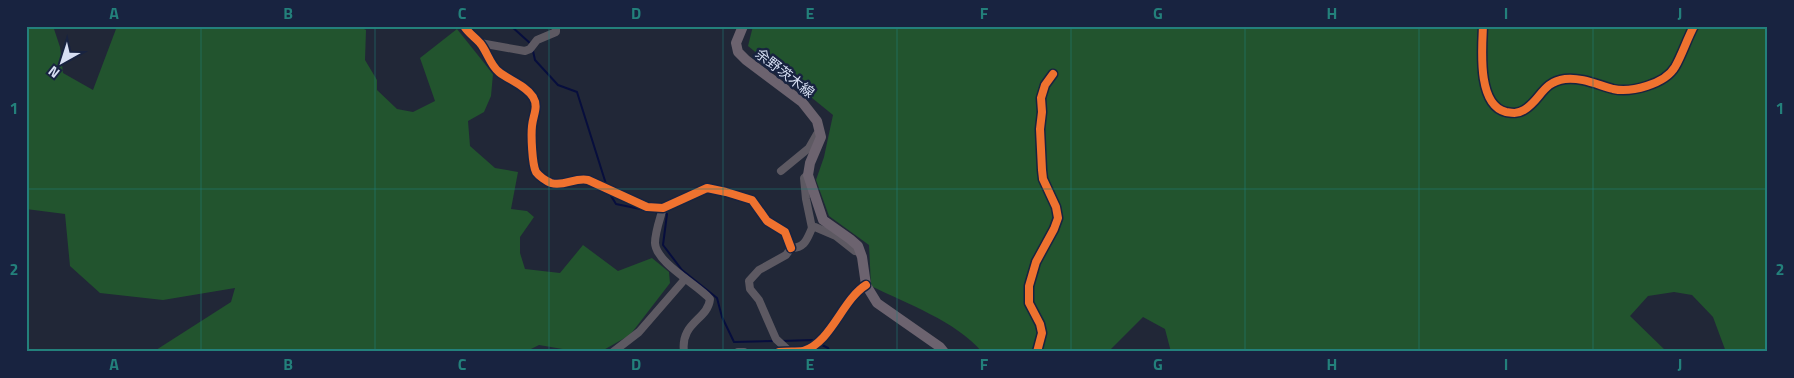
<svg xmlns="http://www.w3.org/2000/svg" width="1794" height="378" viewBox="0 0 1794 378" font-family="'Titillium Web','Noto Sans JP',sans-serif">
<style>
.forest{fill:#22542e}
.lines{fill:none;stroke-linecap:round;stroke-linejoin:round}
.stream{stroke:#070e3d;stroke-width:2}
.minor{stroke:#5d5962;stroke-width:8}
.major{stroke:#6c636f;stroke-width:10}
.cycleway-casing{stroke:#182340;stroke-width:11}
.cycleway{stroke:#ef722f;stroke-width:8}
.grid{fill:none;stroke:#23807b;stroke-width:1;stroke-opacity:0.55}
.labels{text-anchor:middle;stroke-width:5;stroke-linejoin:round;paint-order:stroke}
.street-label{font-size:14px;fill:#d7dff3;stroke:#182340}
.neatline{fill:none;stroke:#23807b;stroke-width:2}
.grid-label{font-size:16px;text-anchor:middle;font-weight:bold;fill:#23807b}
</style>
<rect width="100%" height="100%" fill="#212737"/>
<g class="forest">
<polygon points="26,26 53,26 60,47 63,73 93,90 116,29 115,26 358,26 366,30 365,60 377,80 377,90 397,109 413,112 435,101 420,58 457,29 493,74 491,96 484,112 468,121 470,146 495,168 518,172 511,209 527,211 534,217 520,237 520,253 525,269 560,273 583,245 618,271 652,258 669,272 670,283 630,335 600,352 580,352 539,345 525,352 156,352 156,350 231,302 235,288 163,300 100,293 70,266 65,214 26,209"/>
<path d="M753,26H1768V352H1726L1713,317L1692,295L1674,292L1648,296L1630,316L1667,352H1171L1165,329L1143,317L1108,352H982C956,321 907,304 871,286L869,245L829,216L816,180L824,157L833,115L748,46Z"/>
</g>
<g class="lines">
<g class="stream">
<polyline points="511,26 531,44"/>
<polyline points="533,51 535,60 558,85 577,92 606,184"/>
<polyline points="608,191 616,204 660,213"/>
<polyline points="665,214 667,214 663,245 682,270 717,298 722,317 734,342 774,341"/>
<polyline points="781,341 813,340 816,342"/>
<polyline points="820,344 828,348 830,352"/>
</g>
<g class="minor">
<path d="M464,26C468,33 475,37 480,43C487,51 490,65 499,72C509,80 525,85 533,97C539,107 533,115 532,126C531,135 532,164 536,172C539,176 546,181 551,183C564,187 575,177 588,180L647,207L663,208L707,188L726,192L752,200L767,221L785,232L791,248"/>
<path d="M1483,26C1482,49 1477,105 1506,112C1513,113 1517,114 1524,110C1541,100 1542,82 1565,79C1581,77 1598,85 1613,89C1631,93 1665,84 1675,67C1682,55 1687,39 1694,26"/>
<polyline points="480,43 525,51 530,49 537,40 556,32 556,26"/>
<polyline points="781,171 809,148 817,134"/>
<polyline points="806,176 804,178 806,199 812,228"/>
<path d="M663,208C660,219 655,232 655,243C656,263 698,285 710,299C708,320 680,322 684,352"/>
<path d="M791,248C805,248 807,239 812,228L815,227L836,236L855,251L860,252"/>
<polyline points="789,351 776,339 759,300 750,289 749,281 759,270 786,255 791,248"/>
<polyline points="613,352 639,332 685,279"/>
<polyline points="738,352 744,352"/>
<path d="M779,352C787,351 796,352 803,351C831,343 842,300 866,285"/>
<polyline points="1037,352 1042,333 1040,324 1029,303 1029,286 1036,262 1054,229 1058,218 1056,207 1043,179 1042,170 1040,129 1042,112 1041,98 1045,85 1053,74"/>
</g>
<polyline class="major" points="743,26 736,43 738,52 746,60 802,102 817,121 821,137 810,163 808,175 823,220 850,239 858,246 862,257 866,285 877,303 940,347 944,352"/>
<defs>
<g id="cycleway">
<path d="M464,26C468,33 475,37 480,43C487,51 490,65 499,72C509,80 525,85 533,97C539,107 533,115 532,126C531,135 532,164 536,172C539,176 546,181 551,183C564,187 575,177 588,180L647,207L663,208L707,188L726,192L752,200L767,221L785,232L791,248"/>
<path d="M1483,26C1482,49 1477,105 1506,112C1513,113 1517,114 1524,110C1541,100 1542,82 1565,79C1581,77 1598,85 1613,89C1631,93 1665,84 1675,67C1682,55 1687,39 1694,26"/>
<path d="M779,352C787,351 796,352 803,351C831,343 842,300 866,285"/>
<polyline points="1037,352 1042,333 1040,324 1029,303 1029,286 1036,262 1054,229 1058,218 1056,207 1043,179 1042,170 1040,129 1042,112 1041,98 1045,85 1053,74"/>
</g>
</defs>
<use href="#cycleway" class="cycleway-casing"/>
<use href="#cycleway" class="cycleway"/>
</g>
<path class="grid" d="M201,26V352M375,26V352M549,26V352M723,26V352M897,26V352M1071,26V352M1245,26V352M1419,26V352M1593,26V352M26,189H1768"/>
<g class="labels">
<g class="street-label">
<text transform="translate(785 73) rotate(38)" y="5">余野茨木線</text>
</g>
</g>
<rect width="1794" height="378" fill="none" stroke="#182340" stroke-width="55"/>
<g transform="translate(62 62) rotate(219)" stroke="#182340" stroke-width="4" paint-order="stroke">
<path d="M0-4L9 19L0 12L-9 19Z" fill="#d7dff3"/>
<text y="-8" font-size="14" font-weight="bold" text-anchor="middle" fill="#d7dff3">N</text>
</g>
<rect x="28" y="28" width="1738" height="322" class="neatline"/>
<g class="grid-label">
<text x="114" y="19">A</text>
<text x="288" y="19">B</text>
<text x="462" y="19">C</text>
<text x="636" y="19">D</text>
<text x="810" y="19">E</text>
<text x="984" y="19">F</text>
<text x="1158" y="19">G</text>
<text x="1332" y="19">H</text>
<text x="1506" y="19">I</text>
<text x="1680" y="19">J</text>
<text x="14" y="114">1</text>
<text x="1780" y="114">1</text>
<text x="14" y="275">2</text>
<text x="1780" y="275">2</text>
<text x="114" y="370">A</text>
<text x="288" y="370">B</text>
<text x="462" y="370">C</text>
<text x="636" y="370">D</text>
<text x="810" y="370">E</text>
<text x="984" y="370">F</text>
<text x="1158" y="370">G</text>
<text x="1332" y="370">H</text>
<text x="1506" y="370">I</text>
<text x="1680" y="370">J</text>
</g>
</svg>
